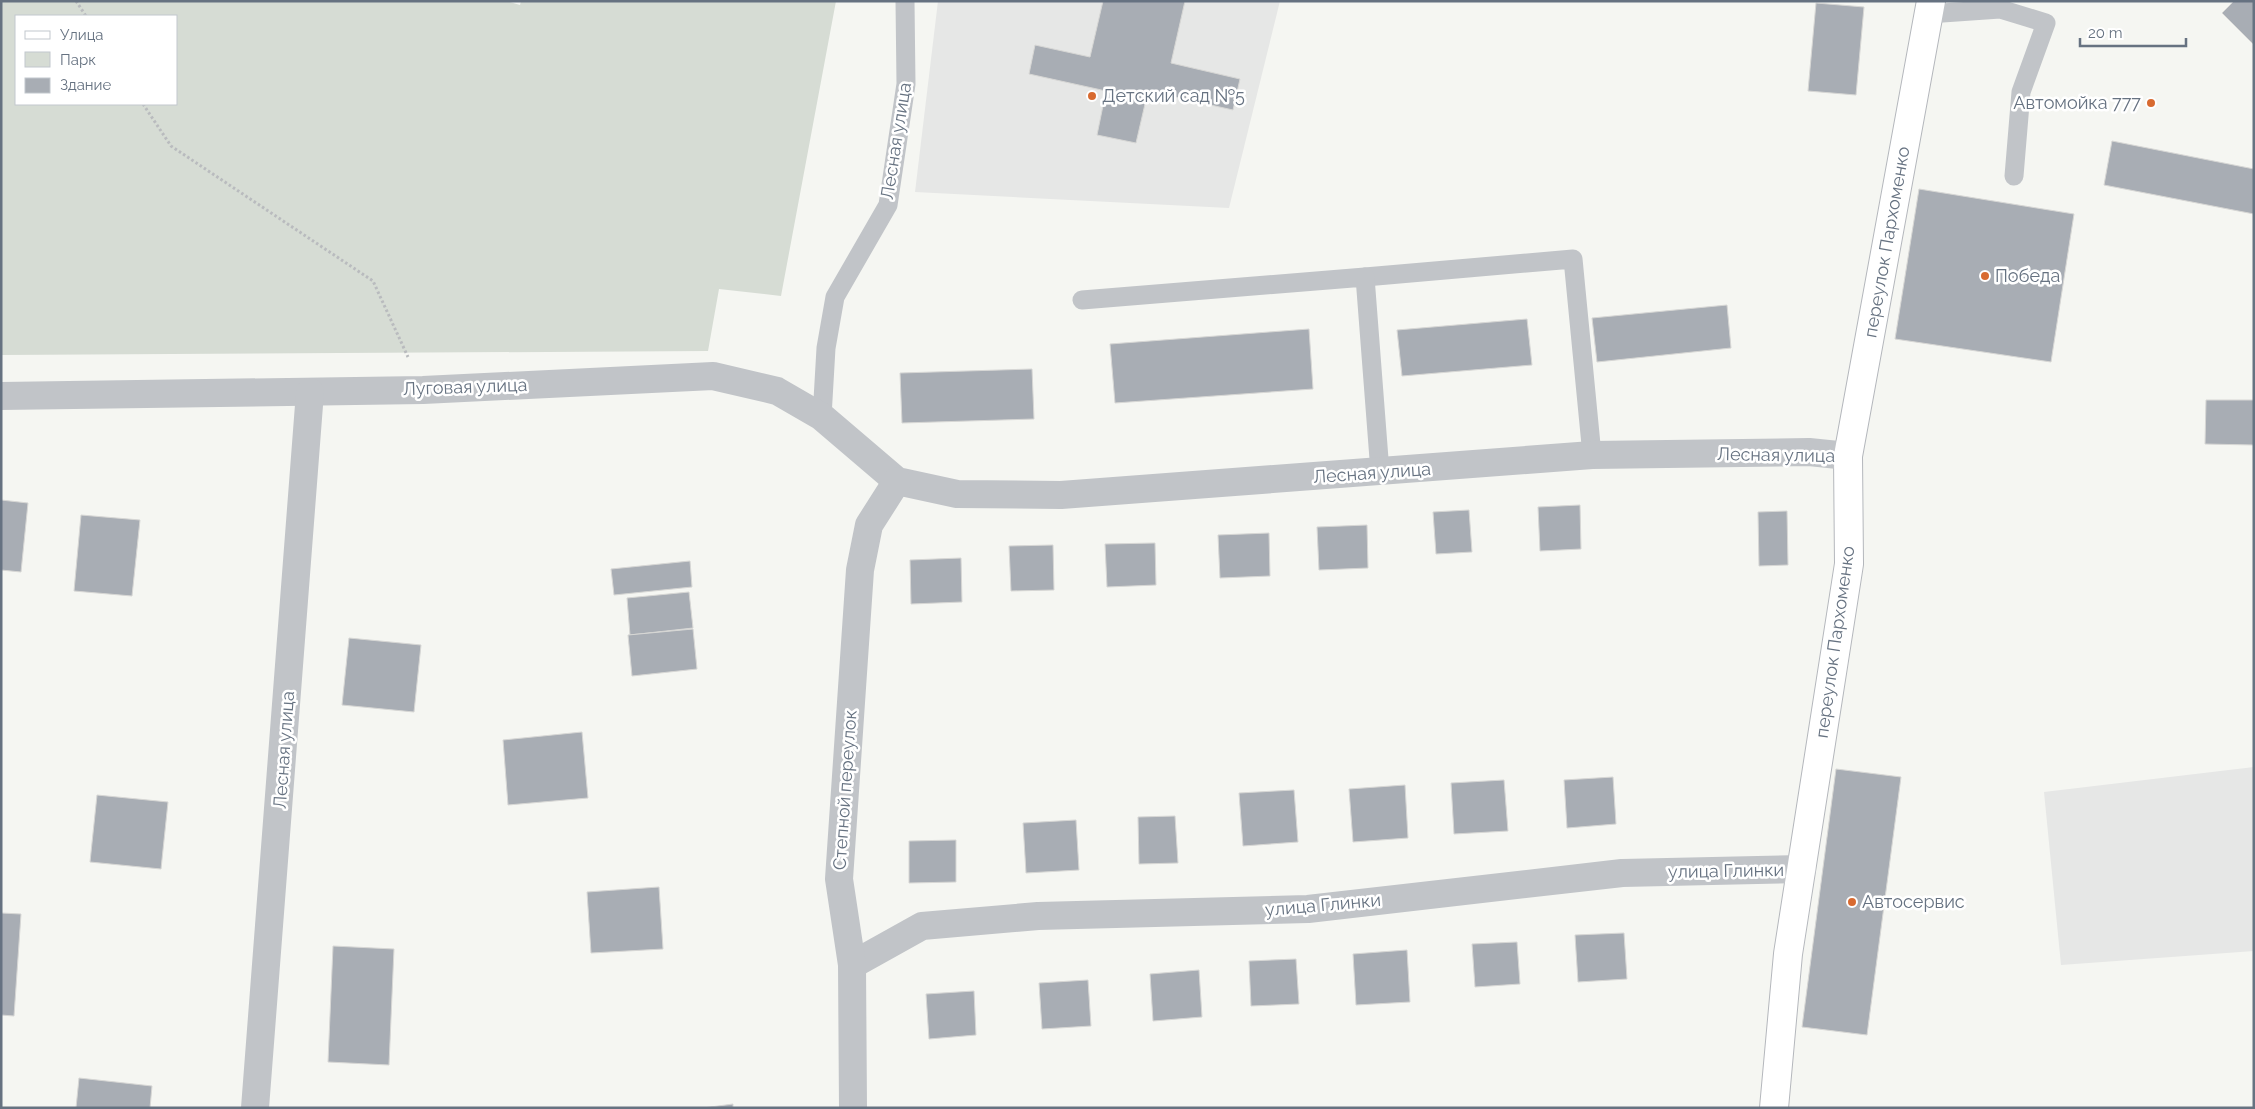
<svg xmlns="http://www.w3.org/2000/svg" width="2255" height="1109" viewBox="0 0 2255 1109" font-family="Raleway,sans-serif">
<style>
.built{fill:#e6e7e6}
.green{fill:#d6dcd4;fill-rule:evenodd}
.building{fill:#a8adb4;stroke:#d7d7d5}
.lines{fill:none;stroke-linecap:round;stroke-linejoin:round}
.secondary-casing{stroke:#b4b7bc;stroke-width:30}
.path{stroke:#b9bbbe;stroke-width:3;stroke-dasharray:2.5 2.5;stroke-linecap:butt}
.lane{stroke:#c1c4c8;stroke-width:19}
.street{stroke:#c1c4c8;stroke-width:28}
.secondary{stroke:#fff;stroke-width:28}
.poi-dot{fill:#d86a30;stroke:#fff;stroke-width:2}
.labels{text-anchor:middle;stroke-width:5;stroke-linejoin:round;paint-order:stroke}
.poi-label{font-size:18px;fill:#667281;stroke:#fff;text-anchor:start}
.street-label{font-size:18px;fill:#667281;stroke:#fff}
</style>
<rect width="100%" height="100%" fill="#f5f6f2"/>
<g class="built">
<polygon points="938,1 1280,1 1229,208 915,192"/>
<polygon points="2254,767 2254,951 2061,965 2044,792"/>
</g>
<path class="green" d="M1,1H506L520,5L521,1H836L781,296L719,289L708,351L1,355ZM16,16H176V104H16Z"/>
<g class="building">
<polygon points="1103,1 1185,1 1171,63 1240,79 1233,110 1148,91 1136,143 1097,135 1106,91 1029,74 1035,45 1090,57"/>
<polygon points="2234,1 2254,1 2254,45 2222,13"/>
<polygon points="1816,3 1864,7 1856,95 1808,91"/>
<polygon points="2112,141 2254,169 2254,214 2104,185"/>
<polygon points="1919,189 2074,214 2051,362 1895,339"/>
<polygon points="1727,305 1731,348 1597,362 1592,318"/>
<polygon points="1527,319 1532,365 1402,376 1397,330"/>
<polygon points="1309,329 1313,389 1115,403 1110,344"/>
<polygon points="1032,369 1034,419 902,423 900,373"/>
<polygon points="2206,400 2254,400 2254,445 2205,444"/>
<polygon points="1,500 28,503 21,572 1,570"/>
<polygon points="1580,505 1581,549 1540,551 1538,507"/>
<polygon points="1469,510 1472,552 1436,554 1433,512"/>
<polygon points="1787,511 1788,565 1759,566 1758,512"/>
<polygon points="81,515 140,520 132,596 74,591"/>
<polygon points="1367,525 1368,568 1319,570 1317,527"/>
<polygon points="1269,533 1270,576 1220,578 1218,535"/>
<polygon points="1155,543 1156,585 1107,587 1105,544"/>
<polygon points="1053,545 1054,590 1011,591 1009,546"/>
<polygon points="961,558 962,602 911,604 910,560"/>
<polygon points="690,561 692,587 614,595 611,569"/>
<polygon points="689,592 693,628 630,635 627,598"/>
<polygon points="693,629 697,669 632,676 628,635"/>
<polygon points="349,638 421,645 414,712 342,705"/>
<polygon points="582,732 588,798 508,805 503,740"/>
<polygon points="1836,769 1901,777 1867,1035 1802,1027"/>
<polygon points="1613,777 1616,824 1567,828 1564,780"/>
<polygon points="1504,780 1508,831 1454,834 1451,783"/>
<polygon points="1405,785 1408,838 1353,842 1349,789"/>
<polygon points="1294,790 1298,842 1243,846 1239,793"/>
<polygon points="97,795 168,802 161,869 90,862"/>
<polygon points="1175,816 1178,863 1139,864 1138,817"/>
<polygon points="1076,820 1079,870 1026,873 1023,823"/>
<polygon points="956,840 956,882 909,883 909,841"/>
<polygon points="659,887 663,949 591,953 587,892"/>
<polygon points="1,913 21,914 14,1016 1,1015"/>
<polygon points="1624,933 1627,979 1578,982 1575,935"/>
<polygon points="1517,942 1520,984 1475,987 1472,944"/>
<polygon points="333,946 394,949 389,1065 328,1062"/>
<polygon points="1407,950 1410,1002 1356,1005 1353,954"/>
<polygon points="1296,959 1299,1004 1251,1006 1249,961"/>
<polygon points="1199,970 1202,1017 1153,1021 1150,974"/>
<polygon points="1088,980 1091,1026 1042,1029 1039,983"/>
<polygon points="974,991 976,1035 929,1039 926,994"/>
<polygon points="79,1078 152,1086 150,1108 76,1108"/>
<polygon points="733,1104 733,1108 703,1108"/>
</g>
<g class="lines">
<defs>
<polyline id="secondary" points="1774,1108 1788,954 1849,564 1848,456 1931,1"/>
</defs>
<use href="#secondary" class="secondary-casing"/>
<g class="path">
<polyline points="76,1 86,16"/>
<polyline points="143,104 171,146 373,281 408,357"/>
</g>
<g class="lane">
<polyline points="1928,14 2000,9 2046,23 2021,92 2014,176"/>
<polyline points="1365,277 1573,259 1592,455"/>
<polyline points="1082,300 1365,277 1380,472"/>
<polyline points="822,417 826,348 835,297 888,205 906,84 905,1"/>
</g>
<g class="street">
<polyline points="1,396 423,390 713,376 777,391 822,417 897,481 957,494 1061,495 1592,455 1809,452 1848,456"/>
<polyline points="852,965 922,926 1038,916 1308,909 1622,873 1802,869"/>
<polyline points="255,1108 310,392"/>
<polyline points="853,1108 852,965 839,879 860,570 869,525 897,481"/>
</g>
<use href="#secondary" class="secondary"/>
</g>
<g class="poi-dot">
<circle cx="1092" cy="96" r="5"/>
<circle cx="2151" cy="103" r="5"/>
<circle cx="1985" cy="276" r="5"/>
<circle cx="1852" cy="902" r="5"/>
</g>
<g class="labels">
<g class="poi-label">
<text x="1102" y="102">Детский сад №5</text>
<text x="2141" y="109" text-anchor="end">Автомойка 777</text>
<text x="1995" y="282">Победа</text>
<text x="1862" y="908">Автосервис</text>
</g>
<g class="street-label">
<text transform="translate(896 141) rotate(-81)" y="6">Лесная улица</text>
<text transform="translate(1887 242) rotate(-80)" y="6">переулок Пархоменко</text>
<text transform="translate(465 387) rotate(-2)" y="6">Луговая улица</text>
<text transform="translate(1776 455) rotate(1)" y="6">Лесная улица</text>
<text transform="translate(1372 473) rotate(-4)" y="6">Лесная улица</text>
<text transform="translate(1835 642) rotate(-82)" y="6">переулок Пархоменко</text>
<text transform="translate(284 750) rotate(-86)" y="6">Лесная улица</text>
<text transform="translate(845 790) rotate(-86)" y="6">Степной переулок</text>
<text transform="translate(1726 871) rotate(-1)" y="6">улица Глинки</text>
<text transform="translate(1323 905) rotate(-5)" y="6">улица Глинки</text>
</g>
</g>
<rect width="2255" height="1109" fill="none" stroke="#667281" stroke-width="5"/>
<rect x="15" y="15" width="162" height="90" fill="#ffffff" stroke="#c2c7cd"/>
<rect x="25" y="31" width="25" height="8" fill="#ffffff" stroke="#c2c7cd"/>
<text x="60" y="40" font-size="15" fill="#667281">Улица</text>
<rect x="25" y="52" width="25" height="15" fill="#d6dcd4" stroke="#c2c7cd"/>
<text x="60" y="65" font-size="15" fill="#667281">Парк</text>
<rect x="25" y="78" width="25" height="15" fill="#a8adb4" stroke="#c2c7cd"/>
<text x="60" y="90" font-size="15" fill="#667281">Здание</text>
<path d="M2080 38v8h106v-8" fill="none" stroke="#667281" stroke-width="2.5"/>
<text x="2088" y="38" font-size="15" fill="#667281" stroke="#ffffff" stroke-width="4" paint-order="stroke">20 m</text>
</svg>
